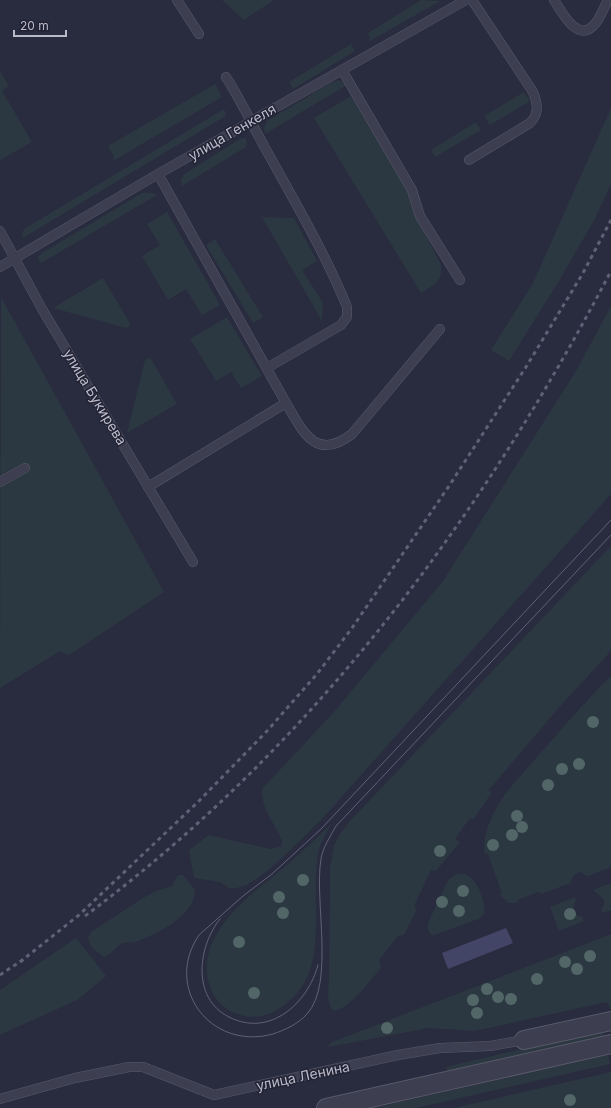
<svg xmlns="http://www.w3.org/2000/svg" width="611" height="1108" viewBox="0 0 611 1108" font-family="Inter,sans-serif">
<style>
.green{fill:#2c3841}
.water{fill:#434567}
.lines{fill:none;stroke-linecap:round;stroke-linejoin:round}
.lane-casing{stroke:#585969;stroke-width:10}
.street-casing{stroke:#585969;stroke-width:20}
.lane{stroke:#3d3e4f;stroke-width:9}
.street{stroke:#3d3e4f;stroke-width:18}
.tram{stroke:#606175;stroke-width:1}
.rail{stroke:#606175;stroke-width:3;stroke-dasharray:4 4;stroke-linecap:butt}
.tree{fill:#526668}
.labels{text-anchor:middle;stroke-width:3;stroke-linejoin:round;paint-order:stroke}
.street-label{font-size:14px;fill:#babac9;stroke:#222334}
</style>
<rect width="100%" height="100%" fill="#292b3f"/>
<g class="green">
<polygon points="222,0 274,0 244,20"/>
<polygon points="421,0 440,1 370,41 368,33"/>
<polygon points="351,44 355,51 293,89 289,82"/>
<polygon points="0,71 9,86 2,91 32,142 0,160"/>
<polygon points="339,80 347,85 265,134 264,128 267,121 330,83"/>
<polygon points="215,84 222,97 113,161 114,156 108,146"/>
<polygon points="524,92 530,101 490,125 484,116"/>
<path d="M351,96L406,186L417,217L441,265C443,281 433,285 421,293L314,118Z"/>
<polygon points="611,108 611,184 596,217 559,281 509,361 491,350 533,283"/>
<polygon points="224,109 226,114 224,117 23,238 22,234 24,229"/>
<polygon points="476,122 481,130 435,157 431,150"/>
<polygon points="245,138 247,141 246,147 182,186 181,180 184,174 240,139"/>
<polygon points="142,193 151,193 157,195 41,263 37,258 42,253"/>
<polygon points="167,212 220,305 202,315 186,289 168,300 142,256 160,245 147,224"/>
<polygon points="262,217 294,218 317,261 302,270 323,303 322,321"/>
<polygon points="215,239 263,317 253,323 206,245"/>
<polygon points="103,278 131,325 126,328 53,308"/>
<polygon points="1,297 164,592 69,655 60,651 0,688"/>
<path d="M611,306V494L322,819C304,836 264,880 241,887C238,888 233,888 229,888L220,882L194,878L189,850L209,835L270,849L281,846L282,840C274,823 261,808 262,789L333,713L443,581L576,371Z"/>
<polygon points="227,317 262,376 241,388 231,372 216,381 190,339"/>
<polygon points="150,357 177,404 127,433 145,360"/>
<path d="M611,546V651L563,703L488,791L492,792L474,819L470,818L455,839L460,842L436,871L431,870L414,906L417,909L404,935L398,936L379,960L381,968C372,978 345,1015 332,1010L328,1000L329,973L330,868L334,846L340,834L350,821Z"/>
<path d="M611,676V867L588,876L580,872C574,874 572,877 571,883L541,894L538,892L518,900L517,903H508L500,895L502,894L488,854H485C482,835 491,816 501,800C511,785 525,771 537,757C561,730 585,701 611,676Z"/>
<path d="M331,824C327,833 319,844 318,854C309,905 333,975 280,1008C269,1016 253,1019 240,1015C226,1011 215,1001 210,987C192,935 253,893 287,865C302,852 316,838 331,824Z"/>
<path d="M456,874C460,873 465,873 469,876C477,881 487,904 484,914L478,919L432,936L428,930V923L448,880Z"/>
<path d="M178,875H183L195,890C195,916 157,934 135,942C130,944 126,941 121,944C114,949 112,954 104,957L91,947L88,938L91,932L143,898L156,891L172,886Z"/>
<polygon points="611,883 611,910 602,913 601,910 604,905 604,900 593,890"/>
<path d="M575,897L576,901C571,908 574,915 582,917L584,921L559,931L550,907Z"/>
<polygon points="611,934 611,1010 607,1002 474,1031 429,1028 328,1047 330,1043"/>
<polygon points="76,938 106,976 77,1000 0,1035 0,990"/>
<polygon points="602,1030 604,1036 447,1072 446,1067"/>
<polygon points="608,1055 610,1064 416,1108 374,1108"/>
<polygon points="611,1072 611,1108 454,1108 602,1074"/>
</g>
<polygon class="water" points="506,928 513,943 448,969 442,953"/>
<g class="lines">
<defs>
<g id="lane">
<polyline points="177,0 199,34"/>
<path d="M554,0C562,12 577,43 594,25C600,19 604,7 608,0"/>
<polyline points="342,70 412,190 420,216 460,280"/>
<path d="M226,77C242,102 254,129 269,155C296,204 326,255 347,307V317L341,325L267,368"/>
<path d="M469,160L530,123C539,114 538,104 533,92L472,0"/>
<path d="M158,174L286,403C303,432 316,462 352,434L440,329"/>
<polyline points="0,231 42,309 193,562"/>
<polyline points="0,267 158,174 466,0"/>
<polyline points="0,482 25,468"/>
<polyline points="148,487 286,403"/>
<polyline points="0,1099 75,1078 129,1067 143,1067 214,1095 398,1055 440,1048 490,1046 524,1040"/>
</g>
<g id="street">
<polyline points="524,1040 611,1021"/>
<polyline points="326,1108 611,1044"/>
</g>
</defs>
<use href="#lane" class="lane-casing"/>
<use href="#street" class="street-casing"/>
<use href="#lane" class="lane"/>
<use href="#street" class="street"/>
<g class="tram">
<path d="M611,520L321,829L272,874L243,896L199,935C163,988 211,1051 273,1034C285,1030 298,1024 307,1014C335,983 314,901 321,859C323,847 330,837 336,826L611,535"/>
<path d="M220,919C198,946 191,998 229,1017C270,1038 308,1003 318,965"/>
</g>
<g class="rail">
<path d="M85,916C311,748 481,519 611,271"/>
<polyline points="20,962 79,915 198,802 267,731 317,674 352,628 449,486 526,367 583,273 611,220"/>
<polyline points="0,975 24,959"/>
</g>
</g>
<g class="tree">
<circle cx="593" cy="722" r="6"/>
<circle cx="579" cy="764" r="6"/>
<circle cx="562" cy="769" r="6"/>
<circle cx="548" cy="785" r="6"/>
<circle cx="517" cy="816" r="6"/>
<circle cx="522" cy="827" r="6"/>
<circle cx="512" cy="835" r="6"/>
<circle cx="493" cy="845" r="6"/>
<circle cx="440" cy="851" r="6"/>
<circle cx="303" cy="880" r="6"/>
<circle cx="463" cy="891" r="6"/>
<circle cx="279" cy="897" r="6"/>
<circle cx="442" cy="902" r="6"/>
<circle cx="459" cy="911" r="6"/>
<circle cx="283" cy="913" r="6"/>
<circle cx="570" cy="914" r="6"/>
<circle cx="239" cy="942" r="6"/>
<circle cx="590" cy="956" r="6"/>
<circle cx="565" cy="962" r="6"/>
<circle cx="577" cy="969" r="6"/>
<circle cx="537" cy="979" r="6"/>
<circle cx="487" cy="989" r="6"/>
<circle cx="254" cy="993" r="6"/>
<circle cx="498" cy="997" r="6"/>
<circle cx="511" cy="999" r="6"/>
<circle cx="473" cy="1000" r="6"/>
<circle cx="477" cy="1013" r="6"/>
<circle cx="387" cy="1028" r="6"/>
<circle cx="570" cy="1100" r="6"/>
</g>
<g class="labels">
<g class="street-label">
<text transform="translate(232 132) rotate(-30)" y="5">улица Генкеля</text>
<text transform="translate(95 397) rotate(59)" y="5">улица Букирева</text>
<text transform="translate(303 1076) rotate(-12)" y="5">улица Ленина</text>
</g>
</g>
<path d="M14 30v6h52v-6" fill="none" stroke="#babac9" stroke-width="2"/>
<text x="20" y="30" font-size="12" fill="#babac9" stroke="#222334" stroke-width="3" paint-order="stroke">20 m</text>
</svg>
